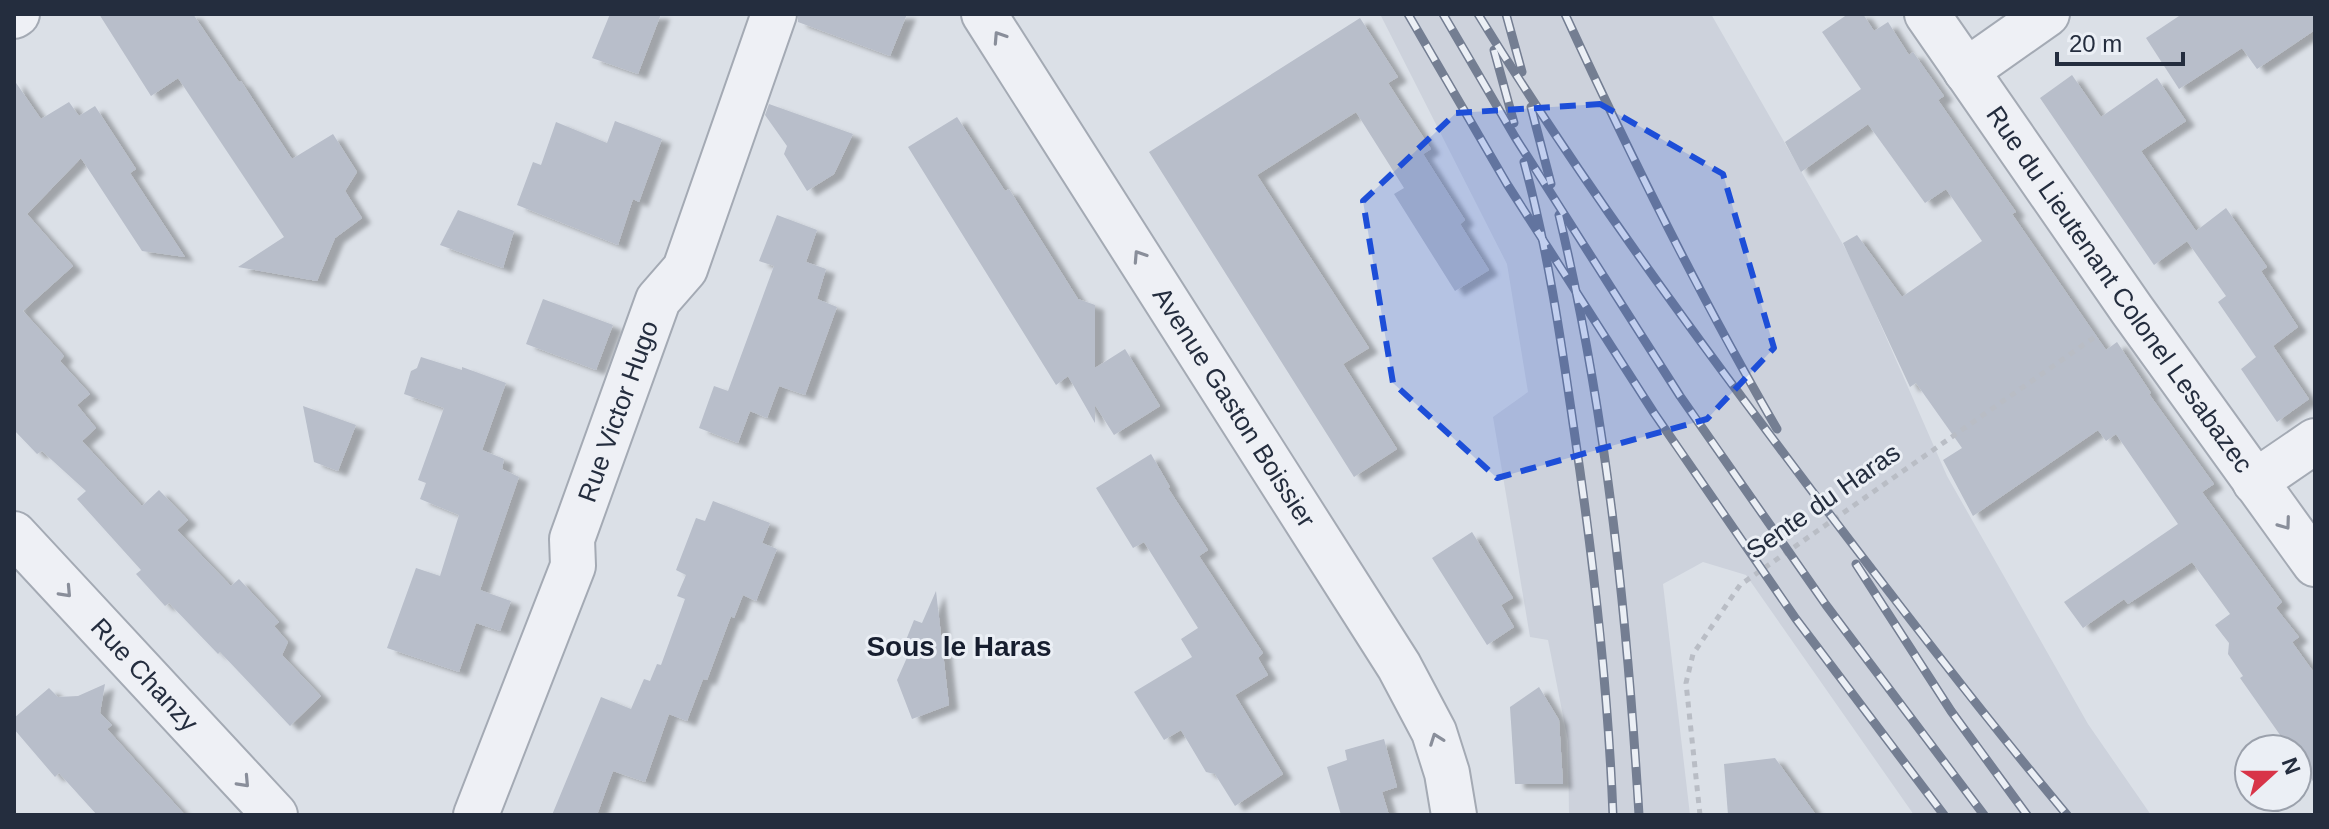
<svg xmlns="http://www.w3.org/2000/svg" width="2329" height="829" viewBox="0 0 2329 829" font-family="Arial,sans-serif">
<style>
.built{fill:#cdd2dc}
.building{fill:#b8beca;filter:url(#shadow)}
.lines{fill:none;stroke-linecap:round;stroke-linejoin:round}
.minor-casing{stroke:#a4aab4;stroke-width:48}
.path{stroke:#b9bdc5;stroke-width:5;stroke-dasharray:6 6;stroke-linecap:butt}
.minor{stroke:#eef0f5;stroke-width:44}
.rail-casing{stroke:#747e92;stroke-width:9}
.rail{stroke:#ebeff5;stroke-width:6;stroke-dasharray:18;stroke-linecap:butt}
.oneway{stroke:#898e9a}
.marked{fill:#1d4ed8;fill-opacity:0.2;stroke:#1d4ed8;stroke-width:6;stroke-dasharray:16 10;stroke-linejoin:round}
.labels{text-anchor:middle;stroke-width:6;stroke-linejoin:round;paint-order:stroke}
.street-label{font-size:26px;fill:#242d3e;stroke:#ebeff5}
.neighbourhood-label{font-size:28px;font-weight:bold;fill:#171e2f;stroke:#ebeff5}
</style>
<defs>
<filter id="shadow"><feDropShadow dx="9" dy="5" stdDeviation="2" flood-color="#0004"/></filter>
</defs>
<rect width="100%" height="100%" fill="#dbe0e7"/>
<polygon class="built" points="1380,14 1711,14 1853,262 1947,476 2088,724 2151,815 1914,815 1746,575 1703,562 1663,584 1690,815 1569,815 1568,741 1548,640 1530,637 1493,417 1528,392 1507,264"/>
<g class="building">
<polygon points="99,14 193,14 239,82 241,81 292,159 333,134 357,172 345,191 362,218 335,238 317,281 238,267 284,237 178,78 151,96"/>
<polygon points="610,14 661,14 638,74 592,58"/>
<polygon points="798,14 907,14 890,56 798,22"/>
<polygon points="1848,14 1863,14 1874,31 1888,22 1909,55 1913,52 1944,96 1938,100 2016,212 2012,214 2106,350 2117,342 2151,393 2149,394 2214,484 2202,492 2282,602 2276,608 2299,637 2292,642 2315,674 2315,784 2297,759 2297,749 2290,749 2240,678 2243,676 2228,654 2229,643 2215,625 2230,614 2192,562 2128,604 2124,599 2083,628 2064,602 2178,524 2116,434 2106,441 2098,430 1973,516 1943,460 1962,448 1916,383 1910,387 1843,243 1857,235 1902,297 1982,241 1946,189 1925,203 1868,124 1801,172 1785,142 1861,89 1822,32"/>
<polygon points="2182,14 2315,14 2315,30 2257,69 2242,48 2179,89 2146,38"/>
<polygon points="1360,18 1398,77 1388,83 1431,149 1423,154 1465,220 1460,224 1489,270 1455,291 1394,194 1404,188 1356,112 1257,175 1369,348 1343,364 1397,449 1354,477 1149,152"/>
<polygon points="2072,75 2101,117 2157,78 2186,121 2141,151 2196,231 2226,208 2267,267 2261,271 2298,327 2273,346 2309,399 2277,422 2241,369 2256,357 2218,302 2226,296 2187,241 2154,265 2040,98"/>
<polygon points="14,80 41,119 69,102 79,116 95,106 136,169 130,173 185,257 142,251 81,158 27,214 73,266 23,311 64,356 60,361 90,394 77,405 96,428 82,441 142,506 159,490 188,520 177,530 231,586 239,579 279,622 274,626 288,642 282,655 321,696 290,726 220,652 218,654 169,603 165,606 136,574 141,570 77,499 86,491 42,451 37,454 14,430"/>
<polygon points="769,104 853,134 834,174 807,191 784,154 787,146 765,115"/>
<polygon points="957,117 1005,191 1009,189 1078,299 1095,305 1095,368 1125,349 1160,406 1114,435 1095,405 1095,423 1068,376 1056,385 908,147"/>
<polygon points="615,121 662,139 639,202 633,199 618,245 517,205 533,162 541,165 556,122 607,143"/>
<polygon points="458,210 514,231 503,268 440,245"/>
<polygon points="777,215 817,230 806,262 826,269 817,299 837,307 805,395 779,386 767,418 750,411 738,443 699,428 714,386 728,391 774,266 759,261"/>
<polygon points="543,299 613,325 596,370 526,344"/>
<polygon points="421,357 462,370 462,367 506,383 482,450 504,459 502,469 519,477 480,590 511,601 500,631 476,623 459,672 387,648 416,568 440,576 459,515 420,499 426,483 418,480 444,408 404,394 411,371 417,368"/>
<polygon points="303,406 356,425 338,471 314,462"/>
<polygon points="1151,454 1170,487 1168,488 1208,550 1199,556 1263,653 1258,658 1268,675 1235,695 1283,774 1235,806 1215,774 1206,772 1181,730 1164,740 1134,692 1192,657 1181,639 1198,628 1144,542 1133,548 1096,488"/>
<polygon points="713,501 770,523 762,543 777,549 756,601 743,595 734,618 731,616 707,680 703,679 687,721 669,714 645,782 613,771 597,815 552,815 601,697 631,709 644,679 650,681 657,664 661,665 685,599 677,596 686,575 676,570 696,518 705,521"/>
<polygon points="1472,532 1513,598 1501,605 1514,627 1487,645 1432,558"/>
<polygon points="936,591 949,705 912,719 897,680 909,653 902,650 914,620 922,623"/>
<polygon points="105,684 100,713 112,725 107,729 185,815 97,815 59,773 55,777 14,729 14,718 49,688 58,697 78,696"/>
<polygon points="1539,687 1559,720 1563,784 1515,784 1510,707"/>
<polygon points="1384,739 1397,787 1382,792 1389,815 1341,815 1327,767 1347,760 1345,750"/>
<polygon points="1775,758 1816,815 1728,815 1724,764"/>
</g>
<g class="lines">
<defs>
<g id="minor">
<path id="s1" d="M984,14L1399,666L1434,732L1447,773L1454,815"/>
<path id="s2" d="M1927,14L2132,310L2315,564"/>
<polyline points="14,16 17,14"/>
<polyline points="1966,71 2047,14"/>
<polyline points="2255,482 2315,441"/>
<path id="s3" d="M14,534L275,815"/>
<path id="s4" d="M476,815L573,566L572,539L658,300L685,269L774,14"/>
</g>
</defs>
<use href="#minor" class="minor-casing"/>
<polyline class="path" points="1700,815 1686,683 1693,654 1740,585 2099,334"/>
<use href="#minor" class="minor"/>
<defs>
<g id="rail">
<polyline points="1408,14 1507,184 1654,413 1796,619 1944,815"/>
<polyline points="1443,14 1515,137 1680,396 1826,605 1984,815"/>
<path d="M1478,14C1580,180 1695,336 1812,491C1895,600 1979,710 2067,815"/>
<polyline points="1506,14 1522,72"/>
<path d="M1565,14C1630,155 1699,295 1777,429"/>
<polyline points="1494,50 1514,123"/>
<polyline points="1531,107 1551,184"/>
<path d="M1524,162C1548,250 1561,340 1574,430C1593,557 1608,686 1613,815"/>
<path d="M1559,215C1606,411 1627,614 1639,815"/>
<polyline points="1856,564 1951,711 2027,815"/>
</g>
</defs>
<use href="#rail" class="rail-casing"/>
<use href="#rail" class="rail"/>
</g>
<defs><path id="oneway-chevron" d="M-2-3.5L2.5 0L-2 3.5" fill="none" stroke-width="1.6" stroke-linecap="round" stroke-linejoin="round" transform="scale(2)"/></defs>
<g class="oneway">
<use href="#oneway-chevron" transform="translate(999 37) rotate(-123)"/>
<use href="#oneway-chevron" transform="translate(1139 256) rotate(-123)"/>
<use href="#oneway-chevron" transform="translate(2285 524) rotate(54)"/>
<use href="#oneway-chevron" transform="translate(66 592) rotate(47)"/>
<use href="#oneway-chevron" transform="translate(1436 739) rotate(-110)"/>
<use href="#oneway-chevron" transform="translate(244 782) rotate(47)"/>
</g>
<path class="marked" d="M1600,104L1723,174L1774,348L1707,419L1497,478L1393,383L1363,201L1456,113Z"/>
<g class="labels">
<g class="street-label">
<text dy="9" stroke="none"><textPath href="#s2" startOffset="336">Rue du Lieutenant Colonel Lesabazec</textPath></text>
<text dy="9" stroke="none"><textPath href="#s1" startOffset="466">Avenue Gaston Boissier</textPath></text>
<text dy="9" stroke="none"><textPath href="#s4" startOffset="430">Rue Victor Hugo</textPath></text>
<text transform="translate(1823 501) rotate(-35)" y="9">Sente du Haras</text>
<text dy="9" stroke="none"><textPath href="#s3" startOffset="192">Rue Chanzy</textPath></text>
</g>
<g class="neighbourhood-label">
<text x="959" y="656">Sous le Haras</text>
</g>
</g>
<rect width="2329" height="829" fill="none" stroke="#242d3e" stroke-width="32"/>
<g transform="translate(2273 773) rotate(69)"><circle r="38" fill="#ebeff5" stroke="#9ba1ac" stroke-width="2"/>
<path d="M0-6L14 30L0 20L-14 30Z" fill="#d83448"/>
<text y="-12" font-size="22" font-weight="bold" text-anchor="middle" fill="#242d3e">N</text>
</g>
<path d="M2057 52v12h126v-12" fill="none" stroke="#242d3e" stroke-width="4"/>
<text x="2069" y="52" font-size="24" fill="#242d3e" stroke="#ebeff5" stroke-width="6" paint-order="stroke">20 m</text>
</svg>
